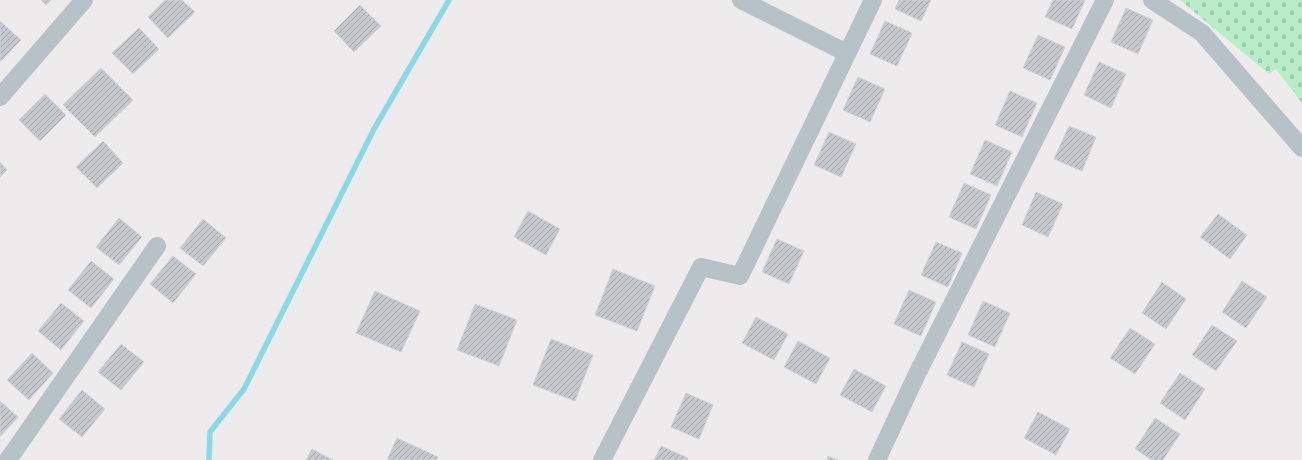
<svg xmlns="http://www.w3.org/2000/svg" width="1302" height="460" viewBox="0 0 1302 460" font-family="'Space Grotesk',sans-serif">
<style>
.cemetery{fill:url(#cemetery-stones)}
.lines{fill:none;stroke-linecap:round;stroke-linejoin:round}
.stream{stroke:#89d9e7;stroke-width:5.5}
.building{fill:url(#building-hatch);stroke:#d0d2d7}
.street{stroke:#b7c1c8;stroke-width:18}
</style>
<defs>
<pattern id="cemetery-stones" width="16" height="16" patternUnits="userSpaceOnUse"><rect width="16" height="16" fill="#baecca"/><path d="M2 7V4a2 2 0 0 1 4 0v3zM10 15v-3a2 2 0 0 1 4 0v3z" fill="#a1ccb0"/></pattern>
<pattern id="building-hatch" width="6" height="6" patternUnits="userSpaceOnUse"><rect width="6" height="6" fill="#c5c9ce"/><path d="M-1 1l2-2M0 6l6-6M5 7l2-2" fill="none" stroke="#a2a6aa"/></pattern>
</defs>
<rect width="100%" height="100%" fill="#eeebec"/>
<polygon class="cemetery" points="1180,0 1302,0 1302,103 1276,69 1269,74"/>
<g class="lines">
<polyline class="stream" points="209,460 210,432 244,389 374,129 449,0"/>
</g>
<g class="building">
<polygon points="41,0 51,0 46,5"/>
<polygon points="165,0 182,0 195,12 168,38 148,17"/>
<polygon points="899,0 931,0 921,21 895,9"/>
<polygon points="1053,0 1085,0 1072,29 1045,17"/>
<polygon points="360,5 381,26 354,52 334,31"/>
<polygon points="1126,8 1153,20 1138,54 1111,42"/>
<polygon points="0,21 21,40 0,62"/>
<polygon points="885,21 912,33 897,66 870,54"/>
<polygon points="139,28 159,49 133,74 112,53"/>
<polygon points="1038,35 1065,47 1050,80 1023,68"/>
<polygon points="1099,62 1126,74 1111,108 1084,95"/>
<polygon points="101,68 133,100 95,137 63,105"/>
<polygon points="858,77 885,89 870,122 843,110"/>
<polygon points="1010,91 1037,103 1022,137 995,125"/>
<polygon points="45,94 66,115 40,141 19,120"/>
<polygon points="1069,126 1096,137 1082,171 1054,159"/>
<polygon points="829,132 856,144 841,177 814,165"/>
<polygon points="985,140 1012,152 997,186 970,174"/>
<polygon points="103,141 123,163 97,188 76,167"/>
<polygon points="0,162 7,170 0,177"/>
<polygon points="964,183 991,195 976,229 949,217"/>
<polygon points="1036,192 1063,204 1048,237 1022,225"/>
<polygon points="528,211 560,229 546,255 514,237"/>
<polygon points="1218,214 1247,235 1230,259 1200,237"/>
<polygon points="119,218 142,237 119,265 96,247"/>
<polygon points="203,219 226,238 203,266 180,248"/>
<polygon points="777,239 804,251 789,284 762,272"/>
<polygon points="936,242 962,253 948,287 921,275"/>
<polygon points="173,256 196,274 173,303 150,284"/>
<polygon points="91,261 114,279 91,308 68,290"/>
<polygon points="613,269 655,286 637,331 595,315"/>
<polygon points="1242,281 1267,297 1246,328 1222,312"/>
<polygon points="1162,282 1186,299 1166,329 1142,313"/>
<polygon points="909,290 936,302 921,336 894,324"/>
<polygon points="375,291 420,311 401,352 356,333"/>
<polygon points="983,301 1010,313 995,347 968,335"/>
<polygon points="61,303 84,321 61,350 38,331"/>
<polygon points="475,304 517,320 499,366 457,350"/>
<polygon points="756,317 788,334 774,360 742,343"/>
<polygon points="1212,325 1237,341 1216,371 1192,355"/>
<polygon points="1130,328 1155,344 1135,374 1110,358"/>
<polygon points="551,339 593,355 575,401 533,385"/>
<polygon points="798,341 830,358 816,384 784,367"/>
<polygon points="962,342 989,354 974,387 947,375"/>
<polygon points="121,344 144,362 121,390 98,372"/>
<polygon points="32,353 53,373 29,400 7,380"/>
<polygon points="854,369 886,386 872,412 840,395"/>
<polygon points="1180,373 1205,389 1185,420 1160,403"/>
<polygon points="82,390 105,409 82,437 59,419"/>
<polygon points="686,393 713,405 699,439 671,427"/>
<polygon points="0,401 18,417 0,437"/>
<polygon points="1038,412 1070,429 1056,455 1024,438"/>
<polygon points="1155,418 1180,434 1163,460 1152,460 1135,449"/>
<polygon points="397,438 438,457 436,460 387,460"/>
<polygon points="661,446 688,458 687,460 654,460"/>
<polygon points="312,449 333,460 306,460"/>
<polygon points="828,456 838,460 827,460"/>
</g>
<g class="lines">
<g class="street">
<polyline points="741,0 847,53"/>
<polyline points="1152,0 1202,33 1302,148"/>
<polyline points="0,97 84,0"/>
<polyline points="8,460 157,246"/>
<polyline points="602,460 701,267 740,276 873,0"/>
<polyline points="877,460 916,376 1105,0"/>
</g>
</g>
</svg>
